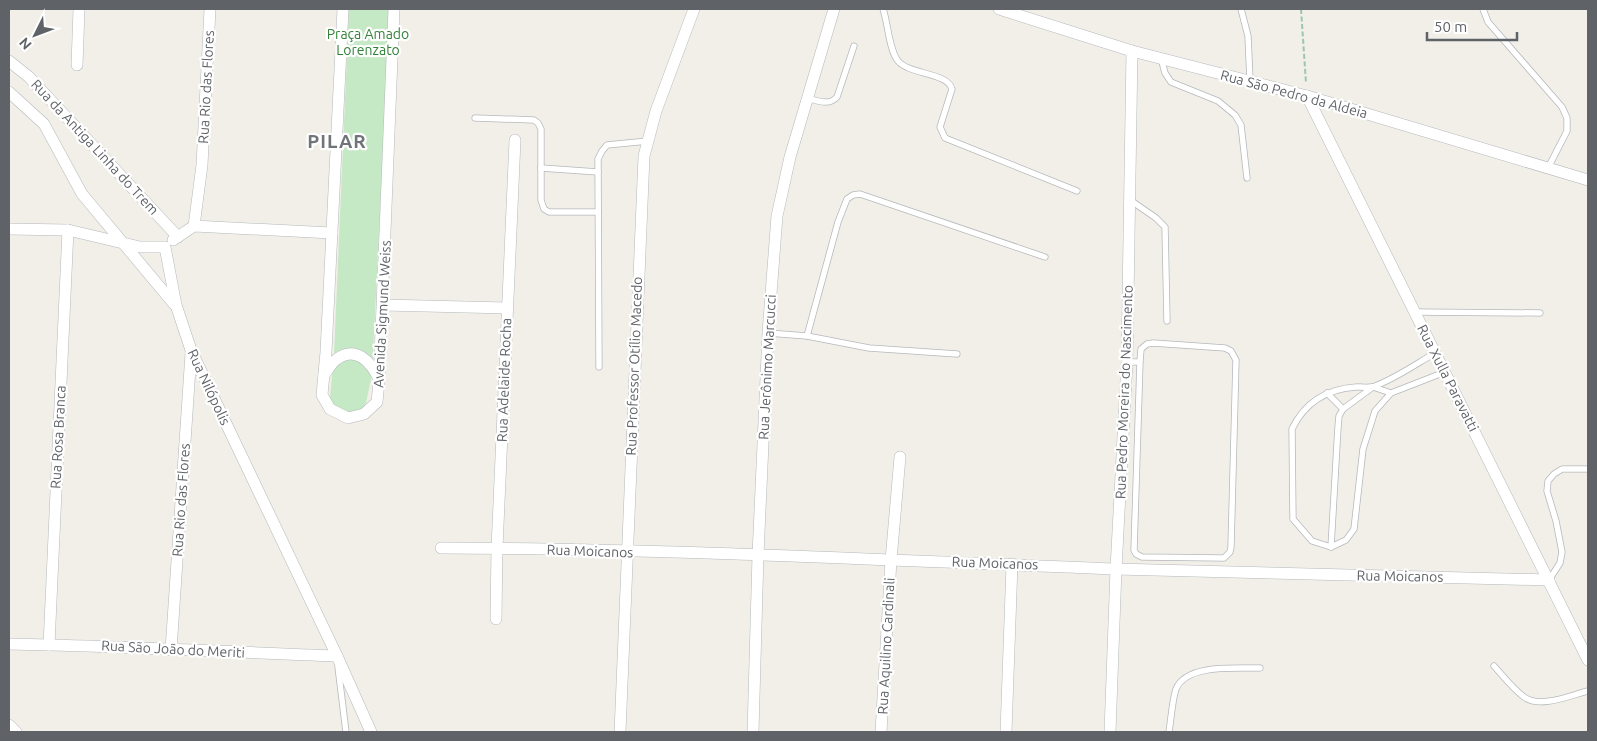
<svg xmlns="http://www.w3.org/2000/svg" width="1597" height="741" viewBox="0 0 1597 741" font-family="Ubuntu,sans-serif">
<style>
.green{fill:#c5e8c5}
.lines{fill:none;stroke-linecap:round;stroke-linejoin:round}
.lane-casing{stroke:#b5b8bc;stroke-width:7}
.street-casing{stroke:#b5b8bc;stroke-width:12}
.path{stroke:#9cc7a9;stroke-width:2;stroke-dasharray:5 2.5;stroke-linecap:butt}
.lane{stroke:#fff;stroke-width:5.5}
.street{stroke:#fff;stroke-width:11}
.labels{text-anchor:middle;stroke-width:4.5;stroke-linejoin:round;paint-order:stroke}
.park-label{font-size:14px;fill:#348238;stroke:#fff}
.street-label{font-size:14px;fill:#5f6368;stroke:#fff}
.district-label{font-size:19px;font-weight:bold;letter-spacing:1px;fill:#70757a;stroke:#fff}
</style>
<rect width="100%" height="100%" fill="#f1efe8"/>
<polygon class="green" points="349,9 390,9 372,374 366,403 357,415 338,412 330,398 334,355"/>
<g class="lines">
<defs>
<g id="lane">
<path d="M883,9C888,23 889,50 898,61C910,75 947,72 952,89L940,127L945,138L1077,191"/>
<polyline points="1241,9 1248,36 1250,81"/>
<polyline points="1483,9 1488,22 1562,107 1567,118 1567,131 1548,168"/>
<polyline points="1161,58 1165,73 1171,82 1218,101 1235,115 1241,125 1247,178"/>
<path d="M807,98C818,101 829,106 837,97L854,46"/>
<polyline points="475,118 534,120 538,123 541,129 541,200 544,209 549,212 598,212"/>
<polyline points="541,168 598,172"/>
<polyline points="1130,200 1156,218 1165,227 1167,321"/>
<polyline points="1415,312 1540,313"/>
<polyline points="768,333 807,336 869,348 957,354"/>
<polyline points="807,336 838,222 847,199 853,195 860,194 1045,257"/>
<path d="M1435,353C1416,364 1396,378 1375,386C1369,388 1362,387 1356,387C1326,389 1305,402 1292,429L1293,519L1312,541L1331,547L1346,540L1354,529L1363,449L1375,411L1391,393L1445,372"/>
<polyline points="1127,362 1140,362 1134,550 1136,554 1142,557 1224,558 1230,552 1231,547 1236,360 1231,351 1225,348 1153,343 1147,344 1141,349 1140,362"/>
<polyline points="599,367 598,159 602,151 607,145 648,141"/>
<polyline points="1327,393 1343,409 1339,416 1338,427 1331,547"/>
<polyline points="1343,409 1373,387 1391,393"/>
<polyline points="1549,580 1560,563 1562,552 1556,521 1547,491 1548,481 1554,474 1562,469 1588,469"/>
<path d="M1494,666C1503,676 1513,689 1524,697C1540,709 1571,695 1588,691"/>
<polyline points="338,667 346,732"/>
<path d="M1169,732C1171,720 1172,701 1176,689C1187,663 1237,669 1260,668"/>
</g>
<g id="street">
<polyline points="343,9 326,352 322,395 330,409 348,418 364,414 377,402 379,381 394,9"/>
<polyline points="999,9 1132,51 1307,96 1588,180"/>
<polyline points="9,61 29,77 178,237"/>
<polyline points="77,65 79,9"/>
<polyline points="9,92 44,124 82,194 174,304"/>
<polyline points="1307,96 1588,660"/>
<polyline points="194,226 202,165 210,9"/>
<polyline points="9,229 68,230 140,247 165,247 176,305 191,350 337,656 371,732"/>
<polyline points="173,240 194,226 332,233"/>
<polyline points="383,305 507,308"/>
<path d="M324,375C328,370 331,363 337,359C356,345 371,362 379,379"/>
<path d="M441,548C666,549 890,560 1115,569C1259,574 1404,576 1549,580"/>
<polyline points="496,619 497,548 515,140"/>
<path d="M9,644C118,646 228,652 337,656"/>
<polyline points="49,645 68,230"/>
<polyline points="171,650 191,353"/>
<polyline points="9,725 16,732"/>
<polyline points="620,732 644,156 656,111 694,9"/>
<polyline points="753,732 758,555 768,333 777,216 790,157 834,9"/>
<polyline points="881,732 891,560 900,457"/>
<polyline points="1006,732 1012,564"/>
<polyline points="1110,732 1116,569 1127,362 1132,51"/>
</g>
</defs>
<use href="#lane" class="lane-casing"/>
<use href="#street" class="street-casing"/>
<polyline class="path" points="1301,9 1306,83"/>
<use href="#lane" class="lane"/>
<use href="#street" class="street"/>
</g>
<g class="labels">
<g class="park-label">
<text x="368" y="39">Praça Amado<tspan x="368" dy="16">Lorenzato</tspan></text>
</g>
<g class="street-label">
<text transform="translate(206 87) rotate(-87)" y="5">Rua Rio das Flores</text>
<text transform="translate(1294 94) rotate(15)" y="5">Rua São Pedro da Aldeia</text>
<text transform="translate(95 147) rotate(47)" y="5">Rua da Antiga Linha do Trem</text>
<text transform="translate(382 314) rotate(-87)" y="5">Avenida Sigmund Weiss</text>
<text transform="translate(634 366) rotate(-88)" y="5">Rua Professor Otílio Macedo</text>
<text transform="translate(767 367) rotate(-87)" y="5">Rua Jerônimo Marcucci</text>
<text transform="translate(1448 378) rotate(63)" y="5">Rua Xulla Paravatti</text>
<text transform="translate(504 380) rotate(-88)" y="5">Rua Adelaide Rocha</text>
<text transform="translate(209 387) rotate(65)" y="5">Rua Nilópolis</text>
<text transform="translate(1124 392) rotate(-88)" y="5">Rua Pedro Moreira do Nascimento</text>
<text transform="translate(58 437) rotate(-87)" y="5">Rua Rosa Branca</text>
<text transform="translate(181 500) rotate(-86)" y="5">Rua Rio das Flores</text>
<text transform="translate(590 551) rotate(2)" y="5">Rua Moicanos</text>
<text transform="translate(995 563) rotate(2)" y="5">Rua Moicanos</text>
<text transform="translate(1400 576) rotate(1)" y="5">Rua Moicanos</text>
<text transform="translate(886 646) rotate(-87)" y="5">Rua Aquilino Cardinali</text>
<text transform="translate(173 649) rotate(3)" y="5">Rua São João do Meriti</text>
</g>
<g class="district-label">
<text x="337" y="148">PILAR</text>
</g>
</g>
<rect width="1597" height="741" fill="none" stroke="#5f6368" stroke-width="20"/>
<g transform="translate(35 35) rotate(228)" stroke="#ffffff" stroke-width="4" paint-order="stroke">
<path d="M0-4L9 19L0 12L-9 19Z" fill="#5f6368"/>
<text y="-8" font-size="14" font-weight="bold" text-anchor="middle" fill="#5f6368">N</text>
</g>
<path d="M1427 32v8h90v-8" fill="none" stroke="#5f6368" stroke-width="2.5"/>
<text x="1434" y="32" font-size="15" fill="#5f6368" stroke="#ffffff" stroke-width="4" paint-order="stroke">50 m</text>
</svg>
